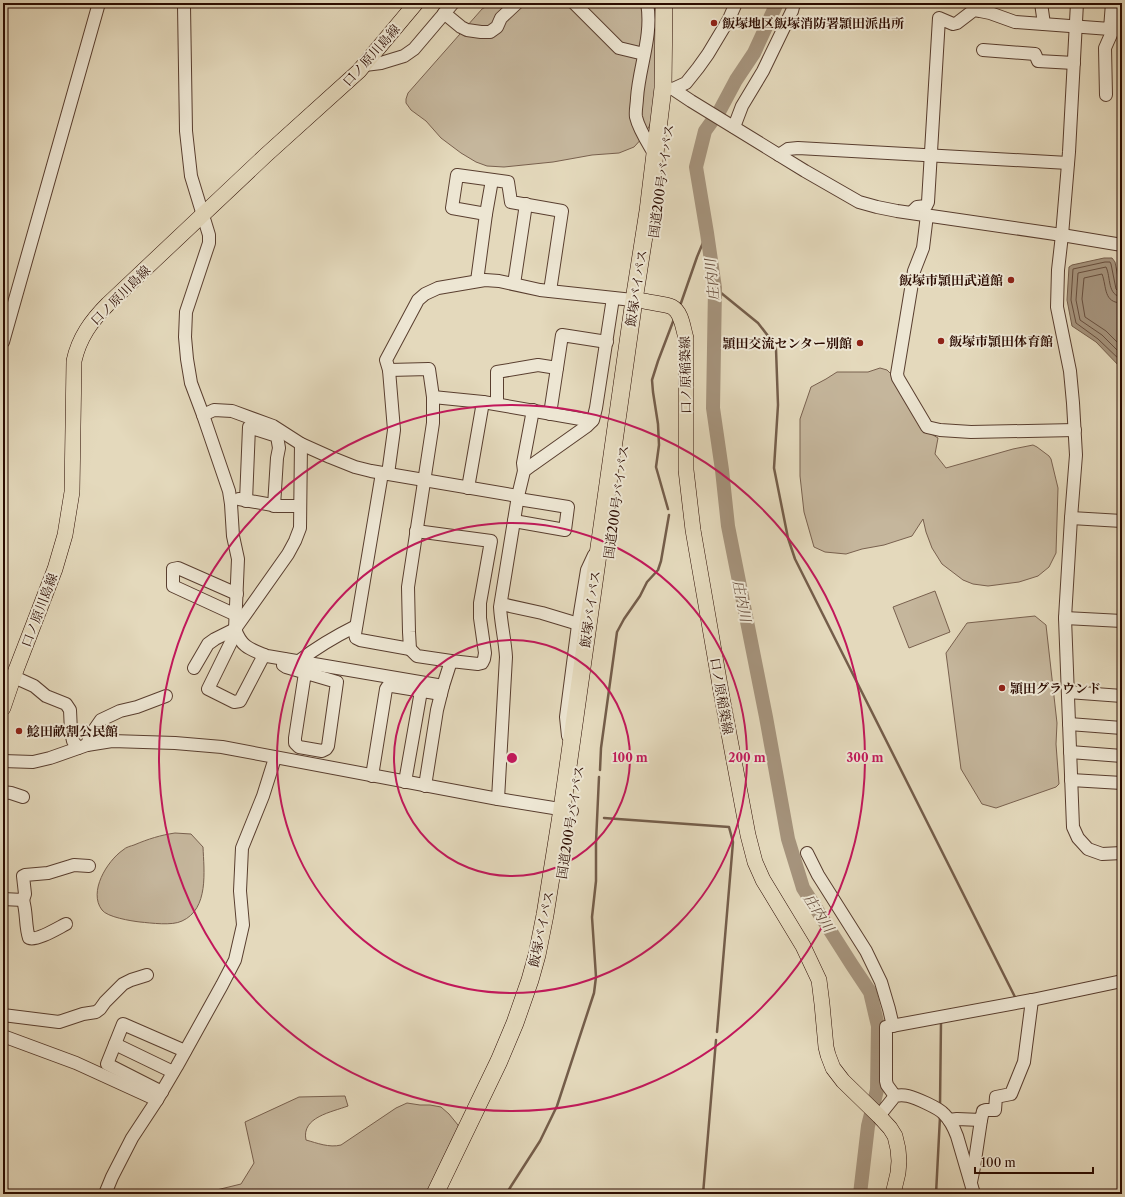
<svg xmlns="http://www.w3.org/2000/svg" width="1125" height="1197" viewBox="0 0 1125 1197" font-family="'Libre Caslon Text','Noto Serif JP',serif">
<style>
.green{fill:#c5b69c;stroke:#78604e}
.water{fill:#a5937c;stroke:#745d4a}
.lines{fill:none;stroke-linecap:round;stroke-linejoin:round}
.shore{stroke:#684f3e;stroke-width:1}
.stream{stroke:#745d4a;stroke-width:2.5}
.river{stroke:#a5937c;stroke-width:14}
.minor-casing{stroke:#593e2f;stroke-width:14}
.major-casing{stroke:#2b0b00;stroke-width:16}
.highway-casing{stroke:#2b0b00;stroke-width:18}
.minor{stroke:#ede6d3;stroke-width:12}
.major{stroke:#e4d9bc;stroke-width:15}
.highway{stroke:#e4d9bc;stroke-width:17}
.ring{fill:none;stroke:#c2185b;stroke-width:2}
.poi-dot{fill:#8f2418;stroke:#ede6d3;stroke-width:1.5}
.labels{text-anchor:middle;stroke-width:4;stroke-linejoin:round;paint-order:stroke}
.poi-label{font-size:13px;font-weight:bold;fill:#2b0b00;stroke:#ede6d3;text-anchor:start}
.street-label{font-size:13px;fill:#2b0b00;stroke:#ede6d3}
.water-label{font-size:14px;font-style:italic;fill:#624838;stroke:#ede6d3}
.centre{fill:#c2185b;stroke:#ede6d3;stroke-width:2}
.ring-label{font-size:12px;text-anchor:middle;font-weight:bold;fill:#c2185b;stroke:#ede6d3;stroke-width:4;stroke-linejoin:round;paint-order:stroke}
</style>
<rect width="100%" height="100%" fill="#e4d9bc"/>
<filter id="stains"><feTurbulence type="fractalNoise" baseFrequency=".005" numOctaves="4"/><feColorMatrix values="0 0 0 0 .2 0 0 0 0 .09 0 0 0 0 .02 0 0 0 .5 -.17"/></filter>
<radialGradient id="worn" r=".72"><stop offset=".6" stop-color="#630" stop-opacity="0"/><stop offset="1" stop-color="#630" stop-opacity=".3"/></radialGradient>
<g class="green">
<polygon points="535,3 651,3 656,11 660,33 653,118 645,135 634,147 619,153 592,155 553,162 504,167 487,166 476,162 461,153 441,138 426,121 411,110 406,103 406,99 408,93 482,9 489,5 499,7"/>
<polygon points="880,368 887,370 892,375 923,429 938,438 935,454 946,468 1013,449 1033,445 1037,447 1049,456 1051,459 1058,488 1056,553 1049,567 1038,576 1019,582 988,586 973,584 963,580 942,564 932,548 926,532 923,519 912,536 884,545 862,549 846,554 825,552 814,547 804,512 800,476 800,419 811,387 826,379 837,372 868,372"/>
<polygon points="935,591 950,632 909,648 893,607"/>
<polygon points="1035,616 1046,625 1057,723 1056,744 1059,784 1056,787 996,808 982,804 961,769 946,653 967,623"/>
<path d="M175,833L191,834L203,847C204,871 209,909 182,921C172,926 151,923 140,922C131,921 107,917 102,910C88,892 107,861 123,850C126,847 131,846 134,845C148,839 161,835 175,833Z"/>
<path d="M345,1096L348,1106C332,1112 301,1117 306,1140C317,1143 329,1148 341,1145L396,1108L407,1103L420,1105H430L441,1107L449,1114L458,1125L463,1138L435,1194H200L241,1184L254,1163L245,1122L299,1097Z"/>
</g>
<polygon class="water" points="1104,258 1112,258 1115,262 1122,298 1122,369 1096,342 1072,326 1067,300 1069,267 1072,265"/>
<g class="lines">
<g class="shore">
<polyline points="1122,292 1119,292 1116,289 1111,264 1110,262 1105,262 1073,269 1071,300 1076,323 1098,339 1122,362"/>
<path d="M1122,297C1107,296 1111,277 1106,267L1078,273L1076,300L1080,320L1102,335L1122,355"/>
<path d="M1122,303C1103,303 1107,287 1102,274L1084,278L1082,299L1085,317L1106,331L1122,347"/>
</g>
<g class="stream">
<polyline points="715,288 758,323 772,341 776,349 778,405 774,468 788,538 795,559 1016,999 1015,999"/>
<polyline points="681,303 697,257 707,233"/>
<polyline points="668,509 656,467 659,445 658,424 653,392 652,380 658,361 674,319"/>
<polyline points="600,770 601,748 617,632 624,619 640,596 647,582 658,570 661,561 669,515"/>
<polyline points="604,818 729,827 733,842 717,1032"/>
<polyline points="940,1106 941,1021"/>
<polyline points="506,1194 540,1141 557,1106 594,993 596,977 592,917 596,881 596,842 599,777"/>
<polyline points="703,1194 716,1040"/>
<polyline points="936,1194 940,1117"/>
</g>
<polyline class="river" points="777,3 754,53 736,80 720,110 705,131 696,167 707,233 715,288 713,408 722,470 728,526 766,717 788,839 803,888 852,965 870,992 878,1026 877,1090 868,1126 860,1194"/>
<defs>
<g id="minor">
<path d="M183,3L184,6L186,131L191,176L209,235V243L186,312L185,337L187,359L191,383L203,415L229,491L231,504L233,536L238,559L235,629C242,648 250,649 267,656L443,686L437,710L425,786"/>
<polyline points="574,3 619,48 644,54"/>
<path d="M647,3C653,35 639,67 637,98C637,104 635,111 636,117C639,130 648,143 655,155"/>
<polyline points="1041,3 1044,24"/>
<polyline points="1077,3 1069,152 1062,235 1058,270 1057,307 1070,371 1073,403 1076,455 1071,518 1065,618 1073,827 1078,838 1088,849 1102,854 1122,853"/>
<polyline points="444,13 461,27 467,30 481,32 490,32 497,27 501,18 517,3"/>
<polyline points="1111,30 1113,30 1122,11"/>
<polyline points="983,50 1035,54 1038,61 1074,63"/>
<polyline points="365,65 381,63 404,56 414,49 453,3"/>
<polyline points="663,88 673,89 691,101 805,171 859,202 877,207 897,211 1062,235 1122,245"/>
<polyline points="673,89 686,83 698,68 708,54 729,19 736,3"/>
<polyline points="1106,95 1105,48 1113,30"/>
<polyline points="734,127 742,106 763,71 792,11 794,3"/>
<polyline points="779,155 788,149 798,148 1068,163"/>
<polyline points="912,212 917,207 926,206 928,202 939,18 953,24 957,23 974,10 980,11 990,13 1015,22 1110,29 1112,3"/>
<polyline points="486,214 492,180"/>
<polyline points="927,215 923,248 914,271 897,374 898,378 927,427 940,430 971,432 1075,430"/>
<polyline points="477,281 486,214 452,208 457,175 508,182 511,202 562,211 550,291"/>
<polyline points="514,284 526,204"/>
<polyline points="3,342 99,3"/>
<polyline points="433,397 483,402 592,421"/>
<polyline points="497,404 497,372 538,365 557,368"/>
<polyline points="550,414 562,335 607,342"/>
<polyline points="203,415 214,410 232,411 273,426 301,444 330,457 355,467 371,471 518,496"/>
<polyline points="524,471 523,463 533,410"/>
<polyline points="382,473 355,634 356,638 360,640 410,649 409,632 408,587 433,423 433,397 429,369 389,370"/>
<polyline points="388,474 394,430 389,370 386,360 418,300 425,294 438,288 485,280 499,281 540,290 642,301"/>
<polyline points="468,488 483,402"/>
<polyline points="239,499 278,506 300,506"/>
<polyline points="246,501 249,427 277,436 279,448 277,458 274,506"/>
<polyline points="1071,518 1122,521"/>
<polyline points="514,521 565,530 568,507 518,499"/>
<polyline points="416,531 491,541 480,603 480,618 485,653 484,659 482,663 478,664 451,661 443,686"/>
<polyline points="501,604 542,613 585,626"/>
<polyline points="236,615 173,586 173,569 178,568 237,594"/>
<polyline points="1065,618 1122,621"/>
<polyline points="236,632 208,689 234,702 240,701 264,655"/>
<polyline points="410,649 417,656 451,661"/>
<polyline points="284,659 283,665 286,667 337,682 328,746 326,749 322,751 299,747 295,743 295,738 305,673"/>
<path d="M299,661C317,647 336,636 356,626"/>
<polyline points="194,668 208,644 215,639 235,629 288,554 295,541 300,528 301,444"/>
<polyline points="14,677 34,686 46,696 66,704 70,710 71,732 73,741 78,748"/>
<polyline points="1068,692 1122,696"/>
<polyline points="1069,724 1122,728"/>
<polyline points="568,736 566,717 578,625 587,570 594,555"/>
<polyline points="87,745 90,736 101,720 120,711 137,707 166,696"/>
<polyline points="1070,752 1122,756"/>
<polyline points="3,761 33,762 50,758 87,745 112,741 175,743 222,747 498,799 572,811"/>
<polyline points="372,776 386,689 388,686 392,686 441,694"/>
<polyline points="1071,780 1122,783"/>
<polyline points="405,782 421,691"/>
<polyline points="3,792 11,793 23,797"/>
<path d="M498,799L506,657C505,640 501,624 500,607L518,496L524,471L532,465L587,426L593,420L596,408L613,298"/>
<polyline points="807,853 818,875 866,951 881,982 889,1009 893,1026"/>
<polyline points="3,899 23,900 25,894 23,876 25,875 48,873 74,865 89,866"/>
<path d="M23,900C27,913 25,926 29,938C37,941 58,928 66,924"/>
<polyline points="3,1015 59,1022 83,1014 96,1012 100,1009 105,1002 123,984 131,980 147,975"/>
<polyline points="3,1036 76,1063 157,1100"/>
<polyline points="115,1044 173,1072"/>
<polyline points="162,1092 107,1064 123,1024 185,1051"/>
<polyline points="895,1096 887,1085 886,1081 886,1027 1032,1000 1122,981"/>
<path d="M879,1116L895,1096C899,1095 904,1095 908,1096C916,1098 939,1108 944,1114C950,1120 954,1128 957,1136L974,1194"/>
<polyline points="949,1120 957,1119 981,1120 983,1111 986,1110 995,1110 996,1097 1011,1094 1024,1062 1032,1000"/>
<polyline points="971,1182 974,1167 981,1120"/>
<polyline points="105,1194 112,1177 132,1138 157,1100 177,1066 222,985 235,960 243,925 240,891 242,848 263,796 275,758"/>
</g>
<g id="major">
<path d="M644,301C652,303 666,304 672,307C682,312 683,329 686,338V470L693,530L722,697L748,835L755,862L763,880L803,946L819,980L822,1004L826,1047L828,1055L833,1068L843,1081L879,1116L890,1128L895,1136L898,1149L899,1161L898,1173L893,1194"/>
<path d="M3,708L16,670L55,569L65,535L72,492L74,361C79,338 91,321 108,304L266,155L359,71L416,3"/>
</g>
<polyline id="highway" points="435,1194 499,1061 515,1023 530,980 537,955 545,915 562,809 634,300 648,211 663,88 664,3"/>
</defs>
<use href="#minor" class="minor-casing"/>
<use href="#major" class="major-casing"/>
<use href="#highway" class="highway-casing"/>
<use href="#minor" class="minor"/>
<use href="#major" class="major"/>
<use href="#highway" class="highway"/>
</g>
<g class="ring">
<circle cx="512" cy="758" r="118"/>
<circle cx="512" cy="758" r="235"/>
<circle cx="512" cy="758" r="353"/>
</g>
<g class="poi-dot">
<circle cx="714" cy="23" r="4"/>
<circle cx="1011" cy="280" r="4"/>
<circle cx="941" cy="341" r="4"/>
<circle cx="860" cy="343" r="4"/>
<circle cx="1002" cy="688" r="4"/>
<circle cx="19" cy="731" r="4"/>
</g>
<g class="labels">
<g class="poi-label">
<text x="722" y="28">飯塚地区飯塚消防署頴田派出所</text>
<text x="1003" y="285" text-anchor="end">飯塚市頴田武道館</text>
<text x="949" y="346">飯塚市頴田体育館</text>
<text x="852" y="348" text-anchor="end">頴田交流センター別館</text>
<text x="1010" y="693">頴田グラウンド</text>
<text x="27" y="736">鯰田畝割公民館</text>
</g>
<g class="street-label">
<text transform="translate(371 55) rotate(-48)" y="5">口ノ原川島線</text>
<text transform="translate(661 181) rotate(-82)" y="5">国道200号バイパス</text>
<text transform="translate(636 288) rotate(-81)" y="5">飯塚バイパス</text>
<text transform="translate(120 295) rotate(-45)" y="5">口ノ原川島線</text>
<text transform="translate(685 375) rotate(-91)" y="5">口ノ原稲築線</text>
<text transform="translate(616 502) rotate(-82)" y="5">国道200号バイパス</text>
<text transform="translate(590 609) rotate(-82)" y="5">飯塚バイパス</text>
<text transform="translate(39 610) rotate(-69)" y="5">口ノ原川島線</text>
<text transform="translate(722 696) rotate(80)" y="5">口ノ原稲築線</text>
<text transform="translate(570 822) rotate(-81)" y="5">国道200号バイパス</text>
<text transform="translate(541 929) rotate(-78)" y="5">飯塚バイパス</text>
</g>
<g class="water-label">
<text transform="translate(712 280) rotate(-95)" y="5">庄内川</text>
<text transform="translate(742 601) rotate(79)" y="5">庄内川</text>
<text transform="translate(819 913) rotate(57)" y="5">庄内川</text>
</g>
</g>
<circle cx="512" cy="758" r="6" class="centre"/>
<g class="ring-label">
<text x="630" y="762">100 m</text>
<text x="747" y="762">200 m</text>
<text x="865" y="762">300 m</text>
</g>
<rect width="1125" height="1197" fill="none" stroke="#e4d9bc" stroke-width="16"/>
<rect x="4" y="4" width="1117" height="1189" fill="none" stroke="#2b0b00" stroke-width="2"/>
<rect x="8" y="8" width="1109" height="1181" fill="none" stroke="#2b0b00"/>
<path d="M975 1167v6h118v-6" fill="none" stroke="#2b0b00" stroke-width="2"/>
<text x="981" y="1167" font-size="12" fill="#2b0b00" stroke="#ede6d3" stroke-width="3" paint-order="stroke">100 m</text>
<rect width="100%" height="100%" filter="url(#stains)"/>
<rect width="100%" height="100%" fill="url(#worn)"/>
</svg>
